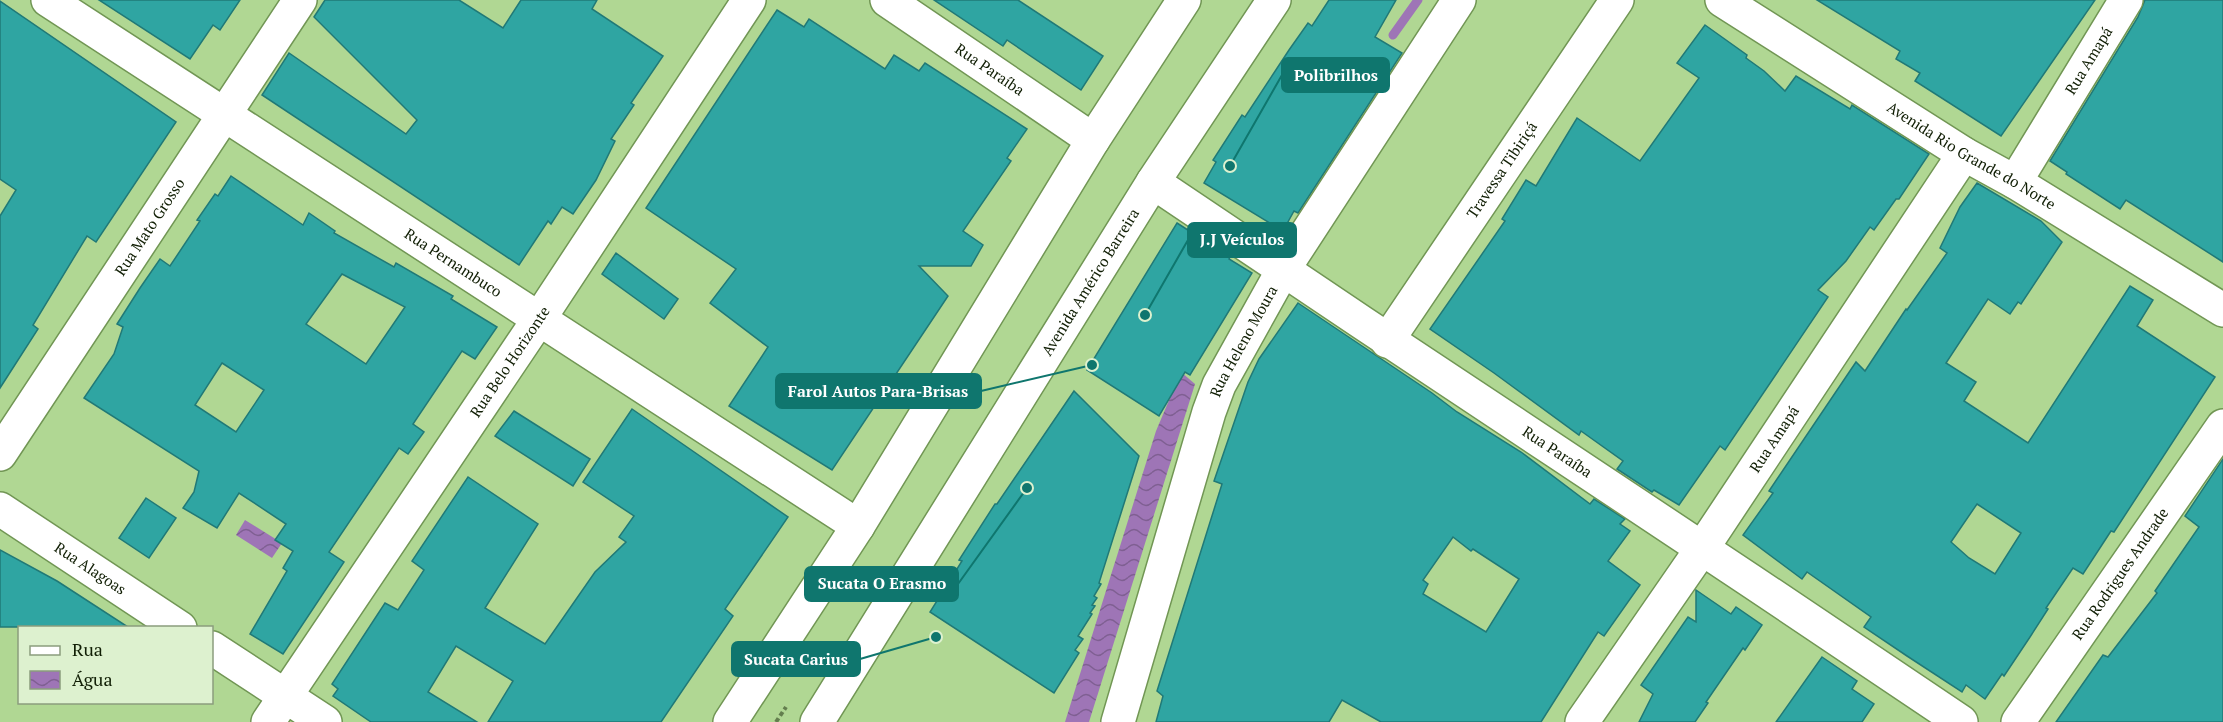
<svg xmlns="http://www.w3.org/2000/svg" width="2223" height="722" viewBox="0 0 2223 722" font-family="'PT Serif',serif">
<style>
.water{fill:url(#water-waves)}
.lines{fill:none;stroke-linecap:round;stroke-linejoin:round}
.stream{stroke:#9e75b6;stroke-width:9}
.building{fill:#2fa5a2;stroke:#207977;stroke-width:1.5;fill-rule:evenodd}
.street-casing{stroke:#719654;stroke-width:36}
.secondary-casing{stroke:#719654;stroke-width:36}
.primary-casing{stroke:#719654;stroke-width:36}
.path{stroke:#637e4e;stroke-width:4;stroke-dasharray:4.5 3;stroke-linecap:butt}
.street{stroke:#fff;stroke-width:33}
.secondary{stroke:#fff;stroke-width:33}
.primary{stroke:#fff;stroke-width:33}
.labels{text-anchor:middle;stroke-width:6;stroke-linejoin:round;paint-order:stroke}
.street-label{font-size:15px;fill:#101e04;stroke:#ddf1cf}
.leader{fill:none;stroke:#0f766e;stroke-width:2}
.callout-dot{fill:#0f766e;stroke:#ddf1cf;stroke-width:2}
.callout{fill:#0f766e;stroke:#0f766e;stroke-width:2}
.callout-label{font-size:16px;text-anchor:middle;font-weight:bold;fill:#fff}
</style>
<defs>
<pattern id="water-waves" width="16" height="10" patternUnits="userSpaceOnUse" patternTransform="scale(1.5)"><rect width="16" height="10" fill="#9e75b6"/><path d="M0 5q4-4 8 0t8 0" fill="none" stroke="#7f5f92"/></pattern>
</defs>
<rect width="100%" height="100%" fill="#b0d793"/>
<g class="water">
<polygon points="1181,372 1195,384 1089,722 1065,722 1156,431"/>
<polygon points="245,520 282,543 272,558 236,535"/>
</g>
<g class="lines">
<polyline class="stream" points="1393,35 1418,0"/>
</g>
<g class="building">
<polygon points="99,0 240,0 220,30 213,25 190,59"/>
<polygon points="325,0 459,0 503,28 521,0 597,0 592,9 663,56 631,103 634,105 611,139 615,141 596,180 573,214 562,207 551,224 548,221 519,265 262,95 289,53 406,134 417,120 314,17"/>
<polygon points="934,0 1018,0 1103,56 1081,90 1007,40 1003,46"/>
<polygon points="1329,0 1396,0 1375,37 1402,53 1298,213 1294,211 1283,231 1204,183 1216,162 1213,160 1242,115 1245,117 1289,50 1308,23 1312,26"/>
<polygon points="1817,0 2095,0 2001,136 1915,81 1920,73 1896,59 1900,51"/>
<polygon points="2145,0 2223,0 2223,262 2126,200 2120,209 2066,174 2067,172 2050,161 2138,17"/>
<polygon points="0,1 176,122 96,242 87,236 33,325 38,329 0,388 0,216 16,190 0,179"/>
<polygon points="777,10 804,27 809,19 885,69 894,55 919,71 925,63 1027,129 1007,158 1011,161 963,231 983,245 971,266 919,266 948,296 832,470 729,406 768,347 710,303 736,269 646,208"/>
<polygon points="1705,25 1747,55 1746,58 1764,71 1785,91 1796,76 1850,109 1852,105 1929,154 1899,199 1896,199 1874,230 1870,227 1846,261 1818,290 1828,297 1725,450 1720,446 1679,505 1654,490 1652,492 1617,469 1623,461 1581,431 1579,435 1494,373 1430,329 1505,221 1502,219 1526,180 1536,186 1577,118 1640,161 1699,78 1677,63"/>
<path d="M231,176L303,225L309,213L335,231L334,233L394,267L396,263L453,296L451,299L497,327L475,359L462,351L413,424L424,432L408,454L399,448L329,552L344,562L283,654L250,634L287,571L283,568L293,551L275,540L286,524L239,493L217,528L183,508L194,492L199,471L84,398L114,354L123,327L117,324L140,288L160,259L170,266L200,221L197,220L215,194L218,196ZM342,274L405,307L366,364L306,324ZM222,363L264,390L236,432L195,405Z"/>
<path d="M1977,183L2041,221L2062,242L2021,304L2018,302L2010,314L1988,299L1946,363L1976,382L1964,401L2028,443L2130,286L2153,300L2137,326L2215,377L2114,532L2111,531L2083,574L2073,568L2046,608L2048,609L2030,637L2004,676L2002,674L1985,699L1966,685L1962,692L1907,656L1864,627L1871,617L1807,572L1802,579L1743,535L1773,493L1769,491L1856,362L1865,371L1906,309L1907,310L1947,253L1940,248L1960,207ZM1977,504L2021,533L1995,574L1969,558L1951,542Z"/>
<polygon points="1177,223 1225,254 1230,257 1229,259 1252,273 1190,375 1185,372 1159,416 1087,370"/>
<polygon points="616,253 678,299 664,319 602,274"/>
<path d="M1298,303L1432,393L1457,412L1521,452L1590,504L1594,499L1625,519L1620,524L1630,531L1608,561L1640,585L1604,636L1598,632L1541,722H1381L1342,700L1329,722H1156L1163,696L1157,691L1222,484L1214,481L1248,382L1259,359ZM1453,537L1471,551L1473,549L1519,579L1486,632L1423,594L1428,584L1423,580Z"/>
<polygon points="1074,391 1139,456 1099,583 1101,584 1094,596 1097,598 1092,605 1095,606 1090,613 1092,614 1078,636 1083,639 1075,650 1079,653 1054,693 930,612 962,561 959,560 995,504 997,504"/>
<polygon points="632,409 788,517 725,609 733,616 661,722 488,722 513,681 456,646 428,692 477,722 371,722 333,696 338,689 332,684 385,603 398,610 424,570 412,561 468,477 538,524 485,608 545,644 595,572 626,542 619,537 634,516 583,482"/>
<polygon points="514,411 590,459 573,486 495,436"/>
<polygon points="2223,459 2223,722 2056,722 2103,655 2108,657 2157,593 2155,591 2199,527 2185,516"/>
<polygon points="146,498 176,518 149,558 119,538"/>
<polygon points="0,550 57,581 128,627 0,627"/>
<polygon points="1696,590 1731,614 1736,607 1762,625 1745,650 1743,648 1706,702 1708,703 1695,722 1639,722 1653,694 1641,685 1688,617 1696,622"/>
<polygon points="1822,657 1857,681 1852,689 1874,704 1862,722 1776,722"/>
</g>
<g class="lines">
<defs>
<g id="street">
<path id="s1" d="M887,0L1093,140"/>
<path id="s2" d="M1722,0L1964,154L2015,182L2223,310"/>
<path id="s3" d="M1153,182C1421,364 1693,540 1961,722"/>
<path id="s4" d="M2015,182L2126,0"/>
<path id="s5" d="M1387,341L1617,0"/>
<path id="s6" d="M0,454L300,0"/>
<path id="s7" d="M268,722L539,319L749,0"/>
<path id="s8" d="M1118,722L1209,412L1219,385L1283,270L1459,0"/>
<path id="s9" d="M1582,722L1703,547L1964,154"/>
<path id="s10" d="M2018,722L2223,426"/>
</g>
<g id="secondary">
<path id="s11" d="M48,0L858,526"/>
<path id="s12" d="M0,509L180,628"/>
<polyline points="212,648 325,722"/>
</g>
<g id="primary">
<polyline points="730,722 858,526 1093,140 1184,0"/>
<path id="s13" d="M817,722L1153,182L1274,0"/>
</g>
</defs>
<use href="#street" class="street-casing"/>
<use href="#secondary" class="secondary-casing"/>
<use href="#primary" class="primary-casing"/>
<polyline class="path" points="776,722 786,707"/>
<use href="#street" class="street"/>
<use href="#secondary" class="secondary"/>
<use href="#primary" class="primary"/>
</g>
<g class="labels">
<g class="street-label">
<text dy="5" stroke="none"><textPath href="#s4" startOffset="142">Rua Amapá</textPath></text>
<text dy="5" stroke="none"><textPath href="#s1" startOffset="124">Rua Paraíba</textPath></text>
<text dy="5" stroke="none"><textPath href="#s2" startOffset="294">Avenida Rio Grande do Norte</textPath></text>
<text dy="5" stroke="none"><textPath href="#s5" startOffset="206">Travessa Tibiriçá</textPath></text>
<text dy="5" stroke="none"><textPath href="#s6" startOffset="272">Rua Mato Grosso</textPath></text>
<text dy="5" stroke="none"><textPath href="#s11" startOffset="483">Rua Pernambuco</textPath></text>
<text dy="5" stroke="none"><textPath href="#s13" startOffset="518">Avenida Américo Barreira</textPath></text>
<text dy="5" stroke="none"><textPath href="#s8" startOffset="402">Rua Heleno Moura</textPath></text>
<text dy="5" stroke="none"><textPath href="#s7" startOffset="434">Rua Belo Horizonte</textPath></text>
<text dy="5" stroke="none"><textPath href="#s9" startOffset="342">Rua Amapá</textPath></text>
<text dy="5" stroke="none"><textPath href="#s3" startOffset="486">Rua Paraíba</textPath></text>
<text dy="5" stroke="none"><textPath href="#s12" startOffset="108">Rua Alagoas</textPath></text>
<text dy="5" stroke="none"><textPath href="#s10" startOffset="180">Rua Rodrigues Andrade</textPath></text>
</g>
</g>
<path class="leader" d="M1230 166L1282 75M1145 315L1188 240M1092 365L981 391M1027 488L958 584M936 637L860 659"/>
<g class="callout-dot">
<circle cx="1230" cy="166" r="6"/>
<circle cx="1145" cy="315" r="6"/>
<circle cx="1092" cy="365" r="6"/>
<circle cx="1027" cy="488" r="6"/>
<circle cx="936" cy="637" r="6"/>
</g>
<g class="callout">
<rect x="1282" y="58" width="107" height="34" rx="6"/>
<rect x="1188" y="223" width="108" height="34" rx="6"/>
<rect x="776" y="374" width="205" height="34" rx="6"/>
<rect x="805" y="567" width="153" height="34" rx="6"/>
<rect x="732" y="642" width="128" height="34" rx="6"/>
</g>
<g class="callout-label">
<text x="1336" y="81">Polibrilhos</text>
<text x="1242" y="245">J.J Veículos</text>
<text x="878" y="397">Farol Autos Para-Brisas</text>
<text x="882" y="589">Sucata O Erasmo</text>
<text x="796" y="665">Sucata Carius</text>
</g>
<rect x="18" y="626" width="195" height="78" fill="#ddf1cf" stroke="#8b9d7e" stroke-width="1.5"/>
<rect x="30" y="646" width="30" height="9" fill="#ffffff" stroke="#8b9d7e" stroke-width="1.5"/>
<text x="72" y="656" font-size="18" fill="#101e04">Rua</text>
<rect x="30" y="671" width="30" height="18" fill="url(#water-waves)" stroke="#8b9d7e" stroke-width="1.5"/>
<text x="72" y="686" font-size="18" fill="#101e04">Água</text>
</svg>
